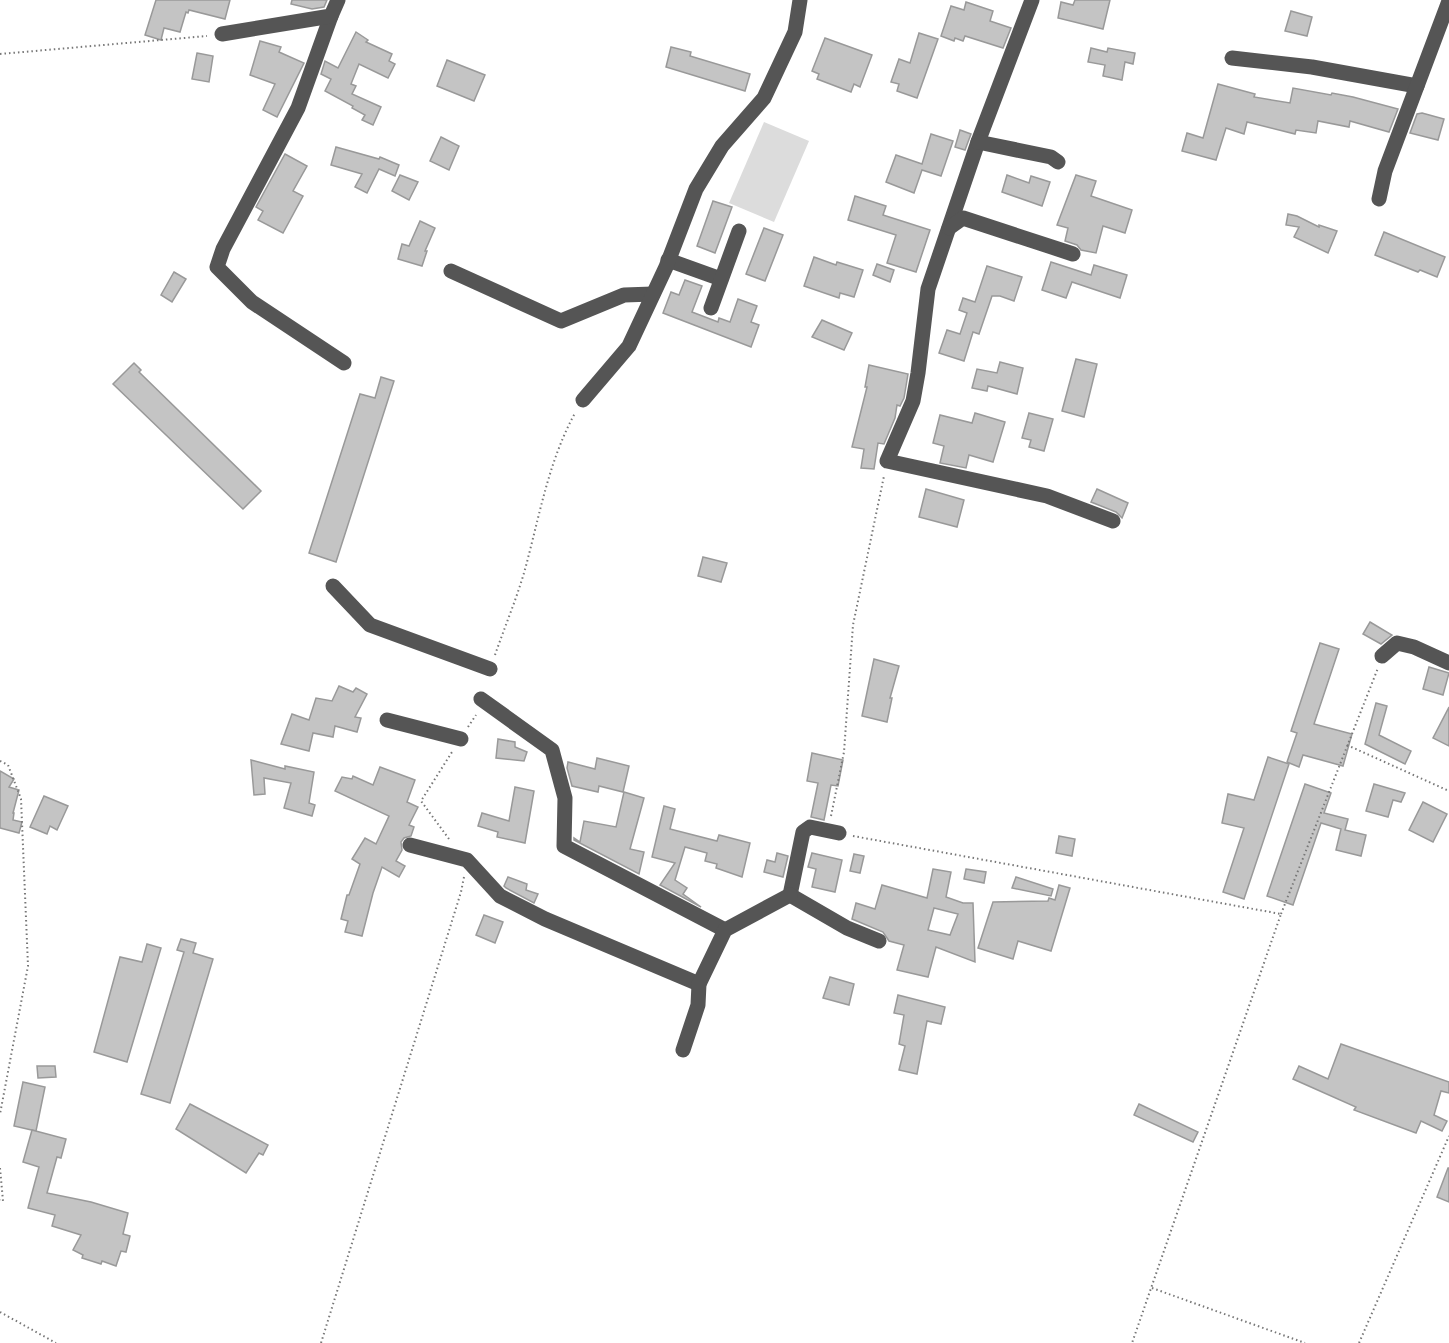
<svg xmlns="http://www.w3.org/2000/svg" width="1449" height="1343" viewBox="0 0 1449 1343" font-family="Poppins,sans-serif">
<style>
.green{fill:#dcdcdc}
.building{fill:#c4c4c4;stroke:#999;stroke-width:1.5;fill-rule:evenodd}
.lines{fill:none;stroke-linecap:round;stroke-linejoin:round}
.path{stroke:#777;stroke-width:2;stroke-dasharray:1.5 3;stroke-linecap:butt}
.minor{stroke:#555;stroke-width:15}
</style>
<rect width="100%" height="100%" fill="#fff"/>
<polygon class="green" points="764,122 809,141 774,222 729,203"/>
<g class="building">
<polygon points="156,0 230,0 225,19 189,10 188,13 186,12 180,32 164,28 161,40 145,35"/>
<polygon points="292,0 327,0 324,7 312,9 291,4"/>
<polygon points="1075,0 1110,0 1103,29 1058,18 1061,2 1073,5"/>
<polygon points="966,2 993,11 990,21 1011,28 1003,48 965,36 963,41 955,38 954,41 941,36 951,6 964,10"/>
<polygon points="1291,11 1312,17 1307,36 1285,31"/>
<polygon points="356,32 368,40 366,42 392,54 389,61 395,64 388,78 359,64 351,84 356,86 352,94 381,107 373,125 362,120 365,115 352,108 353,106 325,91 331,79 321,74 325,61 338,68"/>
<polygon points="919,33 938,39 917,98 897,91 899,84 891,82 899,59 910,63"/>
<polygon points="825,38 872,55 860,87 854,84 851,92 817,79 819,74 812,71"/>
<polygon points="260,41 281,47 279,52 304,63 277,117 263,110 275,84 250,75"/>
<polygon points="671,47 691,52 690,56 750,74 745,91 666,67"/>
<polygon points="1091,48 1107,52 1108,48 1135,53 1133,64 1125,62 1122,80 1103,76 1105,65 1088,62"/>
<polygon points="197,53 213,56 209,82 192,79"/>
<polygon points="447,60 485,75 474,101 437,86"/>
<polygon points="1218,84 1255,94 1254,97 1290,103 1293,88 1331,95 1332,93 1353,97 1398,109 1389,132 1350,121 1349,127 1318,121 1316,133 1296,130 1295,134 1247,122 1244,134 1226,128 1216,160 1182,151 1187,133 1203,138"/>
<polygon points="1422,113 1444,119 1438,140 1410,133 1417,114"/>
<polygon points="960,130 971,134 965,150 955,147"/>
<polygon points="931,134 953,141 941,176 922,170 914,193 886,182 896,155 922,164"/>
<polygon points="441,137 459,146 449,170 430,161"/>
<polygon points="336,147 379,159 380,157 399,165 395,176 379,169 367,193 355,187 362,174 331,165"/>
<polygon points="285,154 307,166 293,191 303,196 283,233 258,220 263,211 256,207"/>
<polygon points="400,175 418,182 409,200 392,191"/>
<polygon points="1007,175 1029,183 1031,176 1050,182 1042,206 1002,192"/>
<polygon points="1076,175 1096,181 1091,196 1132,210 1125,233 1103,226 1096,253 1081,250 1077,245 1065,241 1068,228 1057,225"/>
<polygon points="855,196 886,206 883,215 930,230 916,272 887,263 896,235 848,220"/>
<polygon points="713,201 732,207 715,253 697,246"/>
<polygon points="1288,214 1297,216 1319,227 1319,225 1337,231 1328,253 1294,237 1299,227 1286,225"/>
<polygon points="420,221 435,228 425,251 427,251 422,266 398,259 402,244 409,246"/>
<polygon points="764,228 783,235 765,281 746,274"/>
<polygon points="1384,232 1445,257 1437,277 1420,270 1418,272 1375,255"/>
<polygon points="814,257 836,265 837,262 863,270 854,297 840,293 839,298 804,286"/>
<polygon points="1051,262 1091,275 1094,265 1127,275 1120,298 1072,282 1066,298 1042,290"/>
<polygon points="877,264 894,270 890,282 873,275"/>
<polygon points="987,266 1022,277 1014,301 1000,296 992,296 979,334 973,332 964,361 939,353 947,330 960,334 967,313 959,310 963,298 975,302"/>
<polygon points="174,272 186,279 172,302 161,295"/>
<polygon points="685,280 702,286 692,312 718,322 719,318 730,322 738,299 757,306 751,322 759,325 751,347 663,313 671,292 679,295"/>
<polygon points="822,320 852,333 844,350 812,337"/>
<polygon points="1076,359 1097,364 1084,417 1062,411"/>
<polygon points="1000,362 1023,368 1017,394 988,386 987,391 972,388 977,369 997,373"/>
<polygon points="134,363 141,370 139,372 261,491 243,509 113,384"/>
<polygon points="869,365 908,374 904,398 900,406 897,405 895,418 884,444 878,443 874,469 861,468 864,449 852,447 867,387 865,387"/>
<polygon points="381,377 394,381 336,562 309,553 360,394 375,398"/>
<polygon points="975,413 1005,422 993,462 969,455 966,468 940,463 944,446 933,443 940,415 972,423"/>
<polygon points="1029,413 1053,419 1044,451 1029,447 1031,440 1022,438"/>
<polygon points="926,489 964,500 957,527 919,517"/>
<polygon points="1097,489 1128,503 1122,518 1116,512 1091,502"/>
<polygon points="703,557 727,563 721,582 698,576"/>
<polygon points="1370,622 1392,635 1381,644 1363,634"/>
<polygon points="1320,643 1339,649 1314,724 1352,734 1343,766 1303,755 1299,767 1287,762 1297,733 1291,731"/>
<polygon points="874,659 899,666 890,698 892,698 887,722 862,716"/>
<polygon points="1429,667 1449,673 1443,695 1423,689"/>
<polygon points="339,686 353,692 356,688 367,694 355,717 361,718 357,732 335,726 333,737 313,733 309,751 281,744 292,714 309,720 316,698 332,701"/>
<polygon points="1376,703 1387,706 1379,735 1411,751 1405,764 1365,744"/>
<polygon points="1449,707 1449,746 1433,738"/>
<polygon points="498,739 515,742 515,747 527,752 524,761 496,758"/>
<polygon points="812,753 843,760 838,786 831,785 824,820 811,817 818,783 807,781"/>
<polygon points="1268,757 1289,764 1244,899 1223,892 1244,828 1222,823 1228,794 1254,800"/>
<polygon points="597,758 629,766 623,792 599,786 598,792 572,786 567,768 568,762 595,769"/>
<polygon points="251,760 285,769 285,766 314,772 309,803 315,805 312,816 284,808 291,783 264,778 265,794 254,795"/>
<polygon points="380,767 415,780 407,802 418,807 409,825 414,827 411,836 404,838 401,842 402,850 396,861 405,866 399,877 382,867 373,893 362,936 345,932 348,921 341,919 347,895 349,895 360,864 352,859 365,838 376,844 389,816 335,791 342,777 352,779 353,776 373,785"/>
<polygon points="0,771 14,779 9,787 19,790 13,813 14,813 13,820 22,822 19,833 0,828"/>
<polygon points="1305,784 1331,793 1324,813 1348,819 1345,830 1366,835 1361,856 1336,850 1341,829 1321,823 1293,905 1267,896"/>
<polygon points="1374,784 1405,793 1401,802 1393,800 1388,817 1366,811"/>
<polygon points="515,787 534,791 525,843 497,837 498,832 478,826 482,813 509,821"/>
<polygon points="624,792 644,798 630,849 644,852 639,874 574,840 574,838 580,842 584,821 616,827"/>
<polygon points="44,796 68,806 57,830 50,826 47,834 30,827"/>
<polygon points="1423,802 1447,814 1433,842 1409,830"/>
<polygon points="664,806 675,809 670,829 717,841 719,835 750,843 742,877 716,868 717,864 705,861 707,853 685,847 675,880 687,888 683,894 701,907 660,885 675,863 652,857"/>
<polygon points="1059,836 1075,839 1072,856 1056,853"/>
<polygon points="777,853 788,856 783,877 764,872 767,860 775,862"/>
<polygon points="812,853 842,860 835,892 812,887 816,869 808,867"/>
<polygon points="854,854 864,856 860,873 850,871"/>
<path d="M933,869L951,872L946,897L963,903H973L975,962L936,947L928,977L897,970L904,945L889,941L883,932L852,919L856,903L875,909L882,885L927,898ZM934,908L958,914L950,935L928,930Z"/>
<polygon points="966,869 986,872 984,883 964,879"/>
<polygon points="508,877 527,884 526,890 538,894 534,903 506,888 504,886"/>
<polygon points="1016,877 1053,889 1051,896 1012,888"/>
<polygon points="1059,885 1070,888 1051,951 1018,941 1013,959 978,948 993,902 1048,901 1049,898 1055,900"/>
<polygon points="484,915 503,922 495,943 476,935"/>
<polygon points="181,939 196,943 193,953 213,959 170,1103 141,1094 184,952 177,950"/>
<polygon points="147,944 161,948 127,1062 94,1052 120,957 142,962"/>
<polygon points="830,977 854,984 849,1005 823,998"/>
<polygon points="898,995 945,1007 941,1024 927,1021 917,1074 899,1070 905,1046 899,1044 904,1015 894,1013"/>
<polygon points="1341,1044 1449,1082 1449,1093 1441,1091 1434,1115 1447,1121 1442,1131 1421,1121 1416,1133 1354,1110 1356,1107 1293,1079 1299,1066 1328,1079"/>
<polygon points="37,1066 55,1066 56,1077 38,1078"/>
<polygon points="23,1082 45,1087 36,1131 14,1126"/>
<polygon points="190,1104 268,1145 263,1155 259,1153 246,1173 176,1129"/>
<polygon points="1139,1104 1198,1132 1193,1142 1134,1115"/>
<polygon points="32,1130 66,1139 61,1158 57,1157 47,1193 91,1202 128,1213 123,1234 130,1236 126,1252 121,1251 116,1266 102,1261 101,1264 82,1258 83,1255 73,1250 81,1235 52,1226 55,1215 28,1208 39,1167 23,1162"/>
<polygon points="1448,1168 1449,1168 1449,1202 1437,1197"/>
</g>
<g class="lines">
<g class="path">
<polyline points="0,54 207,36"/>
<path d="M495,655C506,623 520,591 528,558C541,508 550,459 575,413"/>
<polyline points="468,727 476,715"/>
<polyline points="1347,745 1449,791"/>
<polyline points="0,761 8,765 21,799 28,966 0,1114"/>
<polyline points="831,816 844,752 853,625 884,476"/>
<polyline points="853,836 1281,914 1132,1343"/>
<polyline points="449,839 421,801 452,752"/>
<polyline points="1281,914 1378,668"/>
<polyline points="0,1168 3,1201 0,1200"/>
<polyline points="1152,1288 1305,1343"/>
<polyline points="0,1312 56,1343"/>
<polyline points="321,1343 461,892 464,877"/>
<polyline points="1359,1343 1449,1136"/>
</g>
<g class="minor">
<polyline points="1032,0 978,142 928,289 918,373 913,401 887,461 1047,496 1113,521"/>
<polyline points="331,16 298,108 223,249 217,267 252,302 344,363"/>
<polyline points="222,34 331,16 338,0"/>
<polyline points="1232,58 1312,67 1417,86"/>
<polyline points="978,142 1051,157 1058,162"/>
<polyline points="1379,199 1385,171 1449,1"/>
<polyline points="949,228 963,218 1073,254"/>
<polyline points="668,260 721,279"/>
<polyline points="451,271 561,321 624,295 653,294"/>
<polyline points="711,308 739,231"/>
<polyline points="583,400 629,346 666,267 696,189 722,146 764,98 795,32 800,0"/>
<polyline points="333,586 370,625 490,669"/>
<polyline points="1382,656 1397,643 1414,647 1449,663"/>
<polyline points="481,699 552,750 565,798 564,846 725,930"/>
<polyline points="387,720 461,739"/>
<polyline points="410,845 467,860 500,896 545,919 699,984"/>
<polyline points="790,895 803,832 810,827 839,833"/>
<polyline points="790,895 847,928 879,941"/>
<polyline points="683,1050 698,1005 699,984 725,930 790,895"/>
</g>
</g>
</svg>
